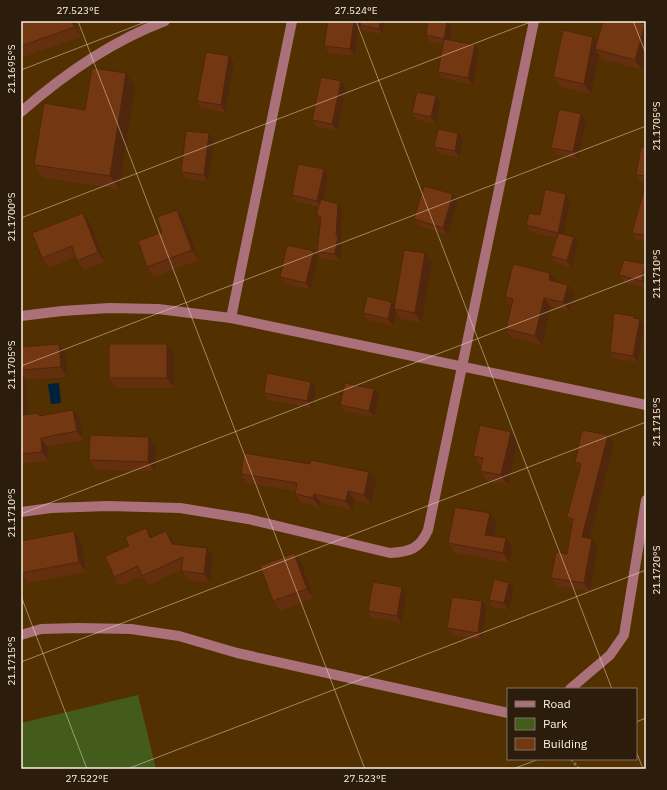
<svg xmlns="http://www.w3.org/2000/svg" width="667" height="790" viewBox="0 0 667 790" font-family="'IBM Plex Sans',sans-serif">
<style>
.green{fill:#435c1b}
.water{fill:#00213c}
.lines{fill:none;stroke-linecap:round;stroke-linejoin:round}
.path{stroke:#8a6f4a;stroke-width:2.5;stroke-dasharray:3 2;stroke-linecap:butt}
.minor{stroke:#aa717b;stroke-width:10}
.wall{fill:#632f0f}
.shaded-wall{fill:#50260d}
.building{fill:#733712;stroke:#50260d}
.ticks{fill:none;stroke:#fdf0e2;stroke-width:1;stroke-opacity:0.45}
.neatline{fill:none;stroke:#fdf0e2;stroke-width:1.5}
.ticks-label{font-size:10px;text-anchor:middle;fill:#fdf0e2}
</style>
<rect width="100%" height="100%" fill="#523000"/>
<polygon class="green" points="138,695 156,769 21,769 21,723"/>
<polygon class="water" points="59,383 61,403 51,404 48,384"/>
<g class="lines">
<polyline class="path" points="571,759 579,769"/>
<g class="minor">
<path d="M21,112C63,75 112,41 165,21"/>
<polyline points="21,316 62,311 109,308 158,309 231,318 646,405"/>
<polyline points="231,318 292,21"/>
<path d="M21,512L51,508L108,506L180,508L248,519L390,553C409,552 420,549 428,530L534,21"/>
<polyline points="21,635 41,629 78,628 131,629 179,636 237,653 508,713"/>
<polyline points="570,689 610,655 624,635 646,500"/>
</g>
</g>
<g class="wall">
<polygon points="21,21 73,21 81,37 21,58"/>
<polygon points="361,21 385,21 382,34 363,31 360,25"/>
<polygon points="447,22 452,29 450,40 475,45 479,52 473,85 443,78 438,72 443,45 430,42 426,35"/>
<polygon points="359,24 355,56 329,53 324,46"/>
<polygon points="645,24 646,26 646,55 642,70 602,59 599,55 591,94 560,87 553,77 597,42"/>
<polygon points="229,56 234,63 225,112 201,108 197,101"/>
<polygon points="126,73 135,86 119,189 43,178 34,165 85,110"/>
<polygon points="341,81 346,88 337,131 317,127 312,120"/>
<polygon points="436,96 440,102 436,124 417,120 412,113"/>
<polygon points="581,114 586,121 578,159 556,155 551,148"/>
<polygon points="214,140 208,182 186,179 181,172"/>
<polygon points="463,140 459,157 439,154 434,147"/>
<polygon points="646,148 646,242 637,240 632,233 645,187 643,185 644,182 641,182 636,175"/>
<polygon points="324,169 328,176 323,200 338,204 342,211 341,240 342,242 340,261 321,259 317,252 321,222 316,215 319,207 296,202 292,195"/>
<polygon points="453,194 458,201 448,235 419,226 414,219"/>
<polygon points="566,194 570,201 563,234 578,244 572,268 556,263 551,256 556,238 530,232 526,225 540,215"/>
<polygon points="83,213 90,223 105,262 84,270 77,261 76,257 49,268 42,258"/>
<polygon points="184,220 199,260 154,277 147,267 162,232"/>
<polygon points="314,251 318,257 311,290 285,284 280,277"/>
<polygon points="425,253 432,263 422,323 401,319 396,312 393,326 368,320 363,313 392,302 395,305"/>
<polygon points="646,265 646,288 624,282 619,275"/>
<polygon points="557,282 575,294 569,311 551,307 542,345 512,338 506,329 511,307 505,297"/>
<polygon points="634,316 636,319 644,326 638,362 614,359 610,352"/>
<polygon points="59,344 66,354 67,377 26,380 28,414 80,419 84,440 47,447 49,461 21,464 21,347"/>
<polygon points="174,354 174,388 116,388 109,378"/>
<polygon points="311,382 316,389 312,408 268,400 264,393"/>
<polygon points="374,389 379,395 374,417 345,411 340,405"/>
<polygon points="608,435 614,443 590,538 592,539 598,547 590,592 557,586 551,578 567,554 572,524 567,517 580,469 575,462"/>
<polygon points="518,441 508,485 487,481 480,471 481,466 480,466 473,456"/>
<polygon points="156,447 155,471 96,470 89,460"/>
<polygon points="310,464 369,472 376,481 371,504 355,500 352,510 321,503 320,507 301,503 295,494 296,491 247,483 241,474"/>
<polygon points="490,513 497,523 494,536 506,538 512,548 510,563 455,553 448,543"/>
<polygon points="74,531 81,541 86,572 28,583 21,574 21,541"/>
<polygon points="166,531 173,540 175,544 213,557 210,583 188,580 181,570 149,585 142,576 120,586 114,577 152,537"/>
<polygon points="294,553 301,563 314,598 280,611 273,601"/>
<polygon points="402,587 407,594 401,623 372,618 368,611"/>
<polygon points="514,589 509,610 493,607 489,600"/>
<polygon points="482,601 487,608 482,640 452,635 447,628"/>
</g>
<g class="shaded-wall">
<polygon points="71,21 73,21 81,37 75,27"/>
<polygon points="354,21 358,21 359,24 355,56 350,49"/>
<polygon points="380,21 385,21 382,34 379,29"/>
<polygon points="447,22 452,29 449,46 444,39"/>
<polygon points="645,24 646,26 646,55 642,70 635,60"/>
<polygon points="593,37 600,47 595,49 599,55 591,94 584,84"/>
<polygon points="475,45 479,52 473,85 468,78"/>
<polygon points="229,56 234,63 225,112 221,105"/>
<polygon points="126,73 135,86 119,189 110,176"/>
<polygon points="341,81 346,88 337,131 332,124"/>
<polygon points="436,96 440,102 436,124 431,117"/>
<polygon points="581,114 586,121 578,159 573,152"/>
<polygon points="209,133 214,140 208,182 204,175"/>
<polygon points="458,133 463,140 459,157 455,151"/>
<polygon points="324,169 328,176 322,207 317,201"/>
<polygon points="453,194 458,201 448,235 443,228"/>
<polygon points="566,194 570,201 562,240 558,233"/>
<polygon points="338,204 342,211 341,240 342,242 340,261 335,254"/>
<polygon points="177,210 184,220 199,260 192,250"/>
<polygon points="83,213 90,223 105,262 98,252"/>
<polygon points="574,237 578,244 572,268 567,261"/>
<polygon points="314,251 318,257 311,290 306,283"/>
<polygon points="425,253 432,263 422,323 415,313"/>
<polygon points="645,264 646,265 646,288 642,281"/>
<polygon points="550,273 557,282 549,280"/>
<polygon points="568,285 575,294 569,311 563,302"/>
<polygon points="544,298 551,307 542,345 535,336"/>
<polygon points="392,302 397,308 394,309 396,312 393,326 388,319"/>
<polygon points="640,319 644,326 638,362 633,356"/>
<polygon points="59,344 66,354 67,377 61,367"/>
<polygon points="167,344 174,354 174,388 167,378"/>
<polygon points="21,373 26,380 29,424 22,415 21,397"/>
<polygon points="311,382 316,389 312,408 307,401"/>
<polygon points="374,389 379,395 374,417 369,411"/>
<polygon points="73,410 80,419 84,440 77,431"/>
<polygon points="511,432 518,441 508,485 501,475"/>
<polygon points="608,435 614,443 588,545 582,537"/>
<polygon points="149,437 156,447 155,471 148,462"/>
<polygon points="41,438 47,447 49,461 42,452"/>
<polygon points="369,472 376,481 371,504 364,495"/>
<polygon points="348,491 355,500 352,510 346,501"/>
<polygon points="314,494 321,503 320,507 313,498"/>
<polygon points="490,513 497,523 492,545 485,535"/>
<polygon points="146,528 152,537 157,547 150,538"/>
<polygon points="74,531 81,541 86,572 79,562"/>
<polygon points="166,531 173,540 179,553 172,544"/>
<polygon points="506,538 512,548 510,563 503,553"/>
<polygon points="592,539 598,547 590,592 584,583"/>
<polygon points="207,548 213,557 210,583 204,574"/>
<polygon points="294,553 301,563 314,598 307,589"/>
<polygon points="509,583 514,589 509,610 504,603"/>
<polygon points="402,587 407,594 401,623 397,616"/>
<polygon points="482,601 487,608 482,640 478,633"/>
</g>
<g class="building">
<polygon points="21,21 71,21 75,27 21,46"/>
<polygon points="328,21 354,21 350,49 324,46"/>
<polygon points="361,21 380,21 379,29 360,25"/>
<polygon points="428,21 442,21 447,22 444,39 426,35"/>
<polygon points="603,21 633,21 645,24 635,60 595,49"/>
<polygon points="563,30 593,37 584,84 553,77"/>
<polygon points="444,39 475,45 468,78 438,72"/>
<polygon points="206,52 229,56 221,105 197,101"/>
<polygon points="92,68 126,73 110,176 34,165 44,103 85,110"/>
<polygon points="321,77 341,81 332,124 312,120"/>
<polygon points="417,92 436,96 431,117 412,113"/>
<polygon points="559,109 581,114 573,152 551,148"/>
<polygon points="438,129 458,133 455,151 434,147"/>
<polygon points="186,131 209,133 204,175 181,172"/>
<polygon points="641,147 646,148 646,236 632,233 645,186 643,185 645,176 636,175"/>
<polygon points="298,164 324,169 317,201 292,195"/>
<polygon points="424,186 453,194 443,228 414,219"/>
<polygon points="545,189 566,194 558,233 526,225 529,213 540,215"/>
<polygon points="321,199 338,204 336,235 338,236 335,254 317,252 321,217 316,215"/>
<polygon points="177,210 192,250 147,267 138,241 162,232 157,217"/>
<polygon points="83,213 98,252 77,261 72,246 42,258 32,233"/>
<polygon points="558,233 574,237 567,261 551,256"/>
<polygon points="287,245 314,251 306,283 280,277"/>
<polygon points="404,250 425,253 415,313 394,309"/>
<polygon points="624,260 645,264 642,281 619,275"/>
<polygon points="513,264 550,273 549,280 568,285 563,302 544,298 535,336 506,329 513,299 505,297"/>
<polygon points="367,296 392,302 388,319 363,313"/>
<polygon points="614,313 634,316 634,318 640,319 633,356 610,352"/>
<polygon points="59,344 61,367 21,370 21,347"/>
<rect x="109" y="344" width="58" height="34"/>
<polygon points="267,373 311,382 307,401 264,393"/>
<polygon points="345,383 374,389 369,411 340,405"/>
<polygon points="21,397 22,415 39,413 39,416 73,410 77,431 41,438 42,452 21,454"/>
<polygon points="480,425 511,432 501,475 480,471 483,458 473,456"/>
<polygon points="582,430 608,435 582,537 592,539 584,583 551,578 556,552 567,554 573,519 567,517 581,464 575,462"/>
<polygon points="90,435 149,437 148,462 89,460"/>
<polygon points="244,453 310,464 311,460 369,472 364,495 348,491 346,501 314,494 313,498 295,494 297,483 241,474"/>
<polygon points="455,507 490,513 485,535 506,538 503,553 448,543"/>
<polygon points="146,528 150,538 166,531 172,544 207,548 204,574 181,571 183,557 142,576 138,566 114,577 105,556 129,546 125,537"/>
<polygon points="74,531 79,562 21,573 21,541"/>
<polygon points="294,553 307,589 273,601 260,566"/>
<polygon points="494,579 509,583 504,603 489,600"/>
<polygon points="373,582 402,587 397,616 368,611"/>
<polygon points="452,597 482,601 478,633 447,628"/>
</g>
<path class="ticks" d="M78,21L365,769M356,21L612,689M633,21L646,54M21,70L148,21M21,218L533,21M21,366L646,126M21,514L646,274M21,596L87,769M21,662L646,422M636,722L646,718M636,751L643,769M127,769L646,570M513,769L539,759"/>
<rect width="667" height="790" fill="none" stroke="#2c1c0b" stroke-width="44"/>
<rect x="507" y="688" width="130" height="72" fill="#2c1c0b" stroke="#807161"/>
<rect x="515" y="701" width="20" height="6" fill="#aa717b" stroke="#807161"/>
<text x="543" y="708" font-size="12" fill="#fdf0e2">Road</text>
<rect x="515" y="718" width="20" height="12" fill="#435c1b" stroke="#807161"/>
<text x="543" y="728" font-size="12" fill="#fdf0e2">Park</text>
<rect x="515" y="738" width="20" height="12" fill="#733712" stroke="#807161"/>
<text x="543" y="748" font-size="12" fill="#fdf0e2">Building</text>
<rect x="22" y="22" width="623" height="746" class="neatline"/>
<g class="ticks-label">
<text x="78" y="14">27.523°E</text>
<text x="356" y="14">27.524°E</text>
<text transform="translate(11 69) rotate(-90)" y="4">21.1695°S</text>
<text transform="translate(656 126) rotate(-90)" y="4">21.1705°S</text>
<text transform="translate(11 217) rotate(-90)" y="4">21.1700°S</text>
<text transform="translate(656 274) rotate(-90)" y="4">21.1710°S</text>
<text transform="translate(11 365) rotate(-90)" y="4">21.1705°S</text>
<text transform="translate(656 422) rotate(-90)" y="4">21.1715°S</text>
<text transform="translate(11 513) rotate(-90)" y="4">21.1710°S</text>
<text transform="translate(656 570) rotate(-90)" y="4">21.1720°S</text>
<text transform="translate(11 661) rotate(-90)" y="4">21.1715°S</text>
<text x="87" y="782">27.522°E</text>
<text x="365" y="782">27.523°E</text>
</g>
</svg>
